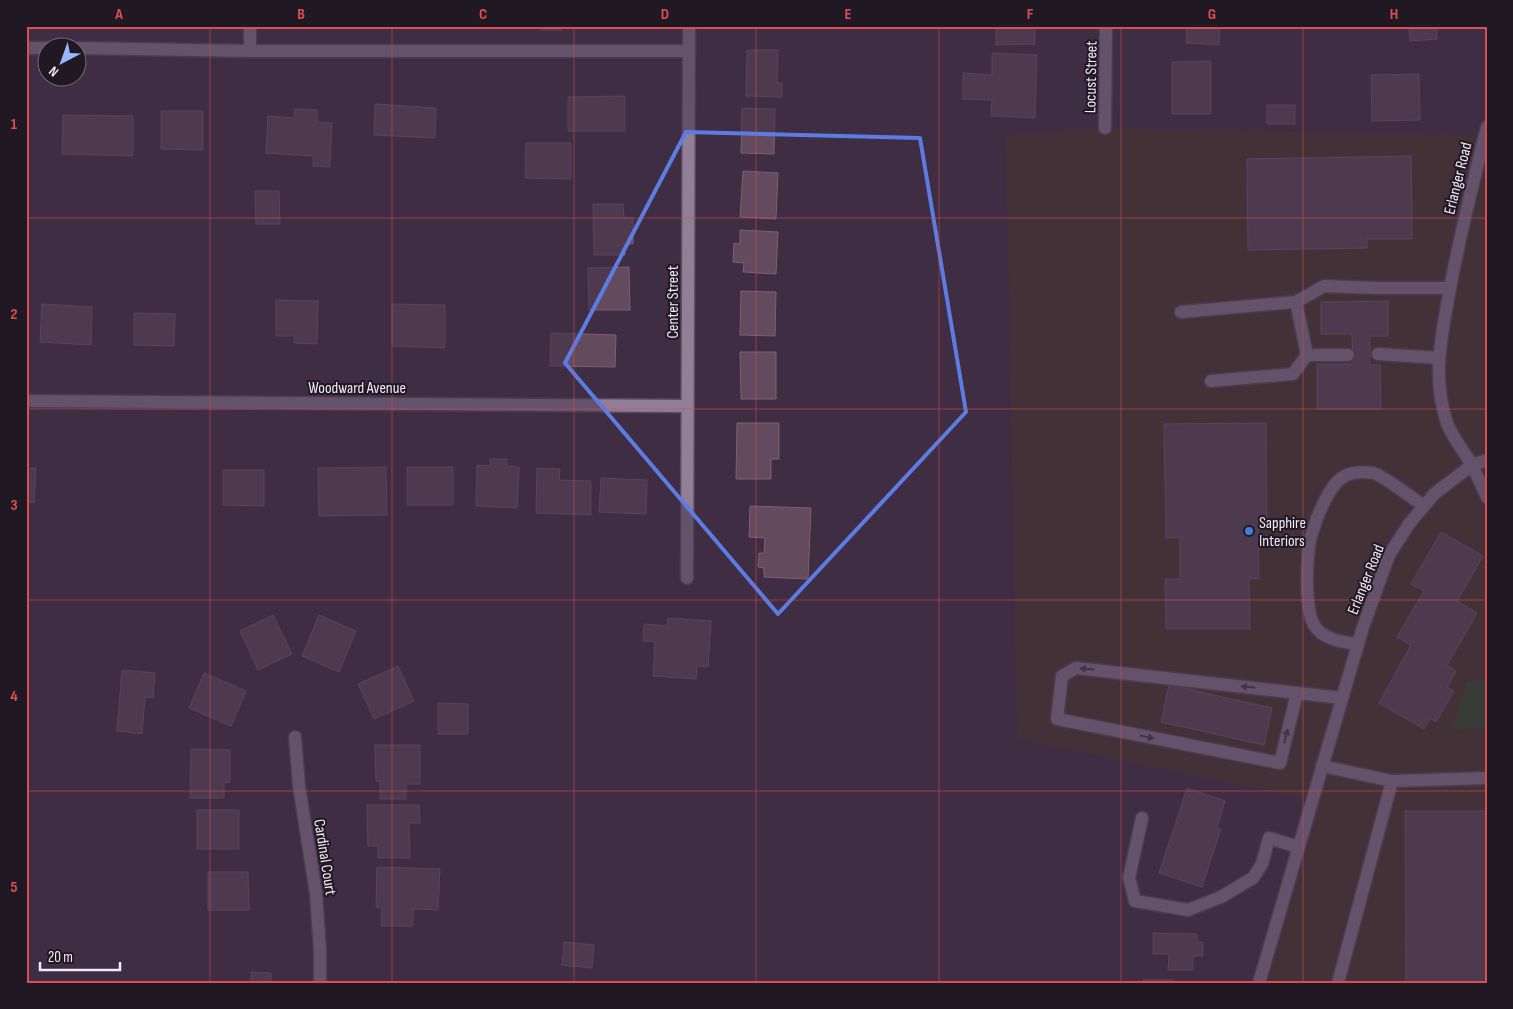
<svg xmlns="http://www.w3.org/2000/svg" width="1513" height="1009" viewBox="0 0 1513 1009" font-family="'Sofia Sans Condensed',sans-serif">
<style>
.commercial{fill:#47392b}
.green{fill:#334c2b}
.building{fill:#634a5d;stroke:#7a6174}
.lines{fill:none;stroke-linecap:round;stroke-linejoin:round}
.lane-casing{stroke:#5a4c5e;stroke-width:15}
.street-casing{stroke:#5a4c5e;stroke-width:15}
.lane{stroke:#917e97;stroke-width:12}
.street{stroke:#917e97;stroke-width:12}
.oneway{fill:#483c4c}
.marked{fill:none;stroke:#5d7ce1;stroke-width:4;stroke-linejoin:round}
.grid{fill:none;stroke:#dc4e51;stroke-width:1;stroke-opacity:0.55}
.shop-dot{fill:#3f7fe0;stroke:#201923;stroke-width:2}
.labels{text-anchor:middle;stroke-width:4;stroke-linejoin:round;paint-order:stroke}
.street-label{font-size:16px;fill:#f2e8f6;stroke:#201923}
.poi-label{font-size:16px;fill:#f2e8f6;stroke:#201923;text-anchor:start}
.neatline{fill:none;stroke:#dc4e51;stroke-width:2}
.grid-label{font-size:16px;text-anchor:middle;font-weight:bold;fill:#dc4e51}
</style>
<rect width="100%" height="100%" fill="#3e2d43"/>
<polygon class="commercial" points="1487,127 1487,983 1259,983 1312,800 1017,738 1006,136 1105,128 1484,136"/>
<polygon class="green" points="1487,681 1487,728 1452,729 1467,682"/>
<g class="building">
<rect x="541" y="26" width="20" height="4"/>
<polygon points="996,26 1035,26 1035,44 996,45"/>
<polygon points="1187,26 1220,26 1219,45 1186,43"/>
<polygon points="1409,26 1437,26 1437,39 1410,41"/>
<polygon points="747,50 778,50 777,83 782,83 782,97 746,96"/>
<polygon points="992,53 1037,55 1035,118 991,116 992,100 963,99 963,73 992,75"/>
<polygon points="1211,61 1211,114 1172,114 1172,62"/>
<polygon points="1419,74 1420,120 1372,121 1371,75"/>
<polygon points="625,96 625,131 568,131 568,97"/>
<polygon points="375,104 436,108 435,138 374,135"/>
<rect x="1267" y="105" width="28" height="19"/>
<polygon points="742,108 775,109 774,154 741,153"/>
<polygon points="295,109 317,110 317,122 332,123 330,167 313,166 313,156 266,153 268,116 294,118"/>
<polygon points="161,111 203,111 203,150 161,149"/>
<polygon points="63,115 133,116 133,156 62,154"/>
<polygon points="526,143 571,143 571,179 525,178"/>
<polygon points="1411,156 1412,239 1367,239 1367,248 1248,250 1247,159"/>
<polygon points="743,171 778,173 776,219 740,217"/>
<polygon points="255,191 279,191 280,224 256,224"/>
<polygon points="593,204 623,204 624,218 633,218 633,244 624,244 625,255 594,255"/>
<polygon points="740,230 778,232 776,274 743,272 744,263 733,262 734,243 740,244"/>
<polygon points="629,267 630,310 589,310 588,268"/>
<polygon points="741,291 776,292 775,336 740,335"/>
<polygon points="276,300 318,301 317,344 294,343 295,336 276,336"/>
<polygon points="1388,301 1388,336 1370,336 1370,365 1380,365 1381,409 1317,409 1317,364 1353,364 1352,334 1321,334 1321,302"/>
<polygon points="42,304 92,307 91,345 40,342"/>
<polygon points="392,304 445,305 445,348 392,346"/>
<polygon points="134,313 175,314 174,346 134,345"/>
<polygon points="551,333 616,335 615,367 550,366"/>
<polygon points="740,352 776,352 776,399 741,399"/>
<polygon points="737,423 779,423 779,459 771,459 771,479 736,479"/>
<polygon points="1266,423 1267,520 1258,520 1259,579 1249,578 1250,629 1166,629 1165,579 1180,579 1180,537 1166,538 1164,424"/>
<polygon points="490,459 507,459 507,466 519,467 517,508 476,506 477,465 490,466"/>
<polygon points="386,467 387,515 319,516 318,468"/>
<rect x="407" y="467" width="46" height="38"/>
<polygon points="26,468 36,468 34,503 26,502"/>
<polygon points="537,468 560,469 559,480 591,481 591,515 536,513"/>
<polygon points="223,470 264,470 264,506 223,505"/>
<polygon points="601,478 647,480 646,514 599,512"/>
<polygon points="750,506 811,508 808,579 764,577 764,568 758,567 759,553 764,553 765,538 749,537"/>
<polygon points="1441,532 1483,556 1457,601 1477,613 1447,665 1456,671 1447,687 1454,691 1436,722 1430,718 1424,729 1379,703 1411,645 1397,637 1424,591 1411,584"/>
<polygon points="273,615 292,654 258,670 240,631"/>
<polygon points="319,615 356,631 339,672 302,656"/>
<polygon points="668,618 711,621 708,667 697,666 696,679 653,676 655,642 643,641 644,624 667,626"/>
<polygon points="398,666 414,701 374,719 358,684"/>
<polygon points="122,670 155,673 153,698 145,697 142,734 117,731"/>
<polygon points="204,673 246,691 231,726 189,708"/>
<polygon points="1169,685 1272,708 1264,745 1161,722"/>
<polygon points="438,703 468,704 468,734 438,734"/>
<polygon points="375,745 420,745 420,784 406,784 406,799 380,799 380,781 376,781"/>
<polygon points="191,749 230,750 230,782 224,783 224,798 190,798"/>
<polygon points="1187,788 1225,801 1217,828 1221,829 1202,887 1159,873"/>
<polygon points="367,805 419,805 420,823 409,823 410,858 378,858 378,846 368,846"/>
<rect x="197" y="810" width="42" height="39"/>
<polygon points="1405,811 1487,811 1487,983 1406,983"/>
<polygon points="377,867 440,869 438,910 413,909 413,926 381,926 382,908 376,907"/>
<polygon points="208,872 248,872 249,910 208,910"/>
<polygon points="1153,933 1197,934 1197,942 1203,942 1203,956 1193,956 1193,970 1168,970 1169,954 1153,954"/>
<polygon points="564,942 594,945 592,968 562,965"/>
<polygon points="251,972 271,973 271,983 251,983"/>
<rect x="1143" y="980" width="31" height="3"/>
</g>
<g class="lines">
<defs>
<g id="lane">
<polyline points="1296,302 1307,355 1348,355"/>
<polyline points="1181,312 1296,302 1324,286 1376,288 1450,288"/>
<polyline points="1378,354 1439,358"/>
<polyline points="1211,381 1293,374 1307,355"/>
<polyline points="1472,465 1487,497"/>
<path d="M1358,644C1342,642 1323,640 1314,625C1304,608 1306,549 1313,530C1317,516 1327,493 1337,482C1346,472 1361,471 1373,473C1381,474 1415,500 1424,506"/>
<polyline points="1297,693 1280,763 1057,719 1062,676 1076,668 1342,698"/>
<polyline points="1322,766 1392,781 1338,983"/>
<polyline points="1392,781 1487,778"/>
<polyline points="1142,818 1129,878 1135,901 1188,910 1221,897 1253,878 1262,864 1269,838 1298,847"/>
</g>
<g id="street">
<polyline points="26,48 48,48"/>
<polyline points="78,48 250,51 689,51"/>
<polyline points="250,51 250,26"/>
<polyline points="1105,128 1106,26"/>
<polyline points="26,401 687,406"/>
<path d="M1472,465C1465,453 1451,435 1447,423C1432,379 1441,338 1449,294C1459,238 1473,182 1487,127"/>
<polyline points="687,578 689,26"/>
<polyline points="295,737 299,786 316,894 320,951 320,983"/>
<polyline points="1259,983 1363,627 1389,555 1409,524 1434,494 1472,465 1487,460"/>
</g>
</defs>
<use href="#lane" class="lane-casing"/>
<use href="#street" class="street-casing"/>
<use href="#lane" class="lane"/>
<use href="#street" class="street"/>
</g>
<defs><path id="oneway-solid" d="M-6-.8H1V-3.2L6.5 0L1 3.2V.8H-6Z" transform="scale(1.25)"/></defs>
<g class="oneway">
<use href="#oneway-solid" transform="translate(1087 669) rotate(-174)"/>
<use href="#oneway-solid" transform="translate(1248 687) rotate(-174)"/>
<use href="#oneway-solid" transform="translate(1286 736) rotate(-76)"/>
<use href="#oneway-solid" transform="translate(1147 737) rotate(11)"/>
</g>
<path d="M0 0H1513V1009H0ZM686,132L920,138L966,412L778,614L565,363Z" fill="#3e2d43" fill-opacity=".55" fill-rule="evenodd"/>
<path class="marked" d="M686,132L920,138L966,412L778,614L565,363Z"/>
<path class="grid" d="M210,26V983M392,26V983M574,26V983M756,26V983M939,26V983M1121,26V983M1303,26V983M26,218H1487M26,409H1487M26,600H1487M26,791H1487"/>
<circle class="shop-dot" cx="1249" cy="531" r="5"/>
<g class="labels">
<g class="street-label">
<text transform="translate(1090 77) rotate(-89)" y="6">Locust Street</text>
<text transform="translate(1457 178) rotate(-76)" y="6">Erlanger Road</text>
<text transform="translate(672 302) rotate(-90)" y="6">Center Street</text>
<text x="357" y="393">Woodward Avenue</text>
<text transform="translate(1365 579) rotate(-68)" y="6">Erlanger Road</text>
<text transform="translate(326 857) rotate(81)" y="6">Cardinal Court</text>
</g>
<g class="poi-label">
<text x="1259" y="528">Sapphire<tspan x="1259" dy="18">Interiors</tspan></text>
</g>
</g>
<rect width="1513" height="1009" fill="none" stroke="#201923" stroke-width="55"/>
<g transform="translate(62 62) rotate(221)"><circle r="24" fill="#201923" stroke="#746c77"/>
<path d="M0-4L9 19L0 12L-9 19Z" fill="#97b6fd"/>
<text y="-8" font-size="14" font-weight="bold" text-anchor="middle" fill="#f2e8f6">N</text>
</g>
<path d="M40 962v8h80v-8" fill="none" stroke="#f2e8f6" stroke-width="2.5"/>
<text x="48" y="962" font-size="15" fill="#f2e8f6" stroke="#201923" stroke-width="4" paint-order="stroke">20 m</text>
<rect x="28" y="28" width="1458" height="954" class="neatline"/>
<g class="grid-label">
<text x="119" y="19">A</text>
<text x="301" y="19">B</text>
<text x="483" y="19">C</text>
<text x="665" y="19">D</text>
<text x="848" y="19">E</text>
<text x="1030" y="19">F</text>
<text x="1212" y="19">G</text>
<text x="1394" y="19">H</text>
<text x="14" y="129">1</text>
<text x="14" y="319">2</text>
<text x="14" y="510">3</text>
<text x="14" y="701">4</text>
<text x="14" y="892">5</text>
</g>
</svg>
